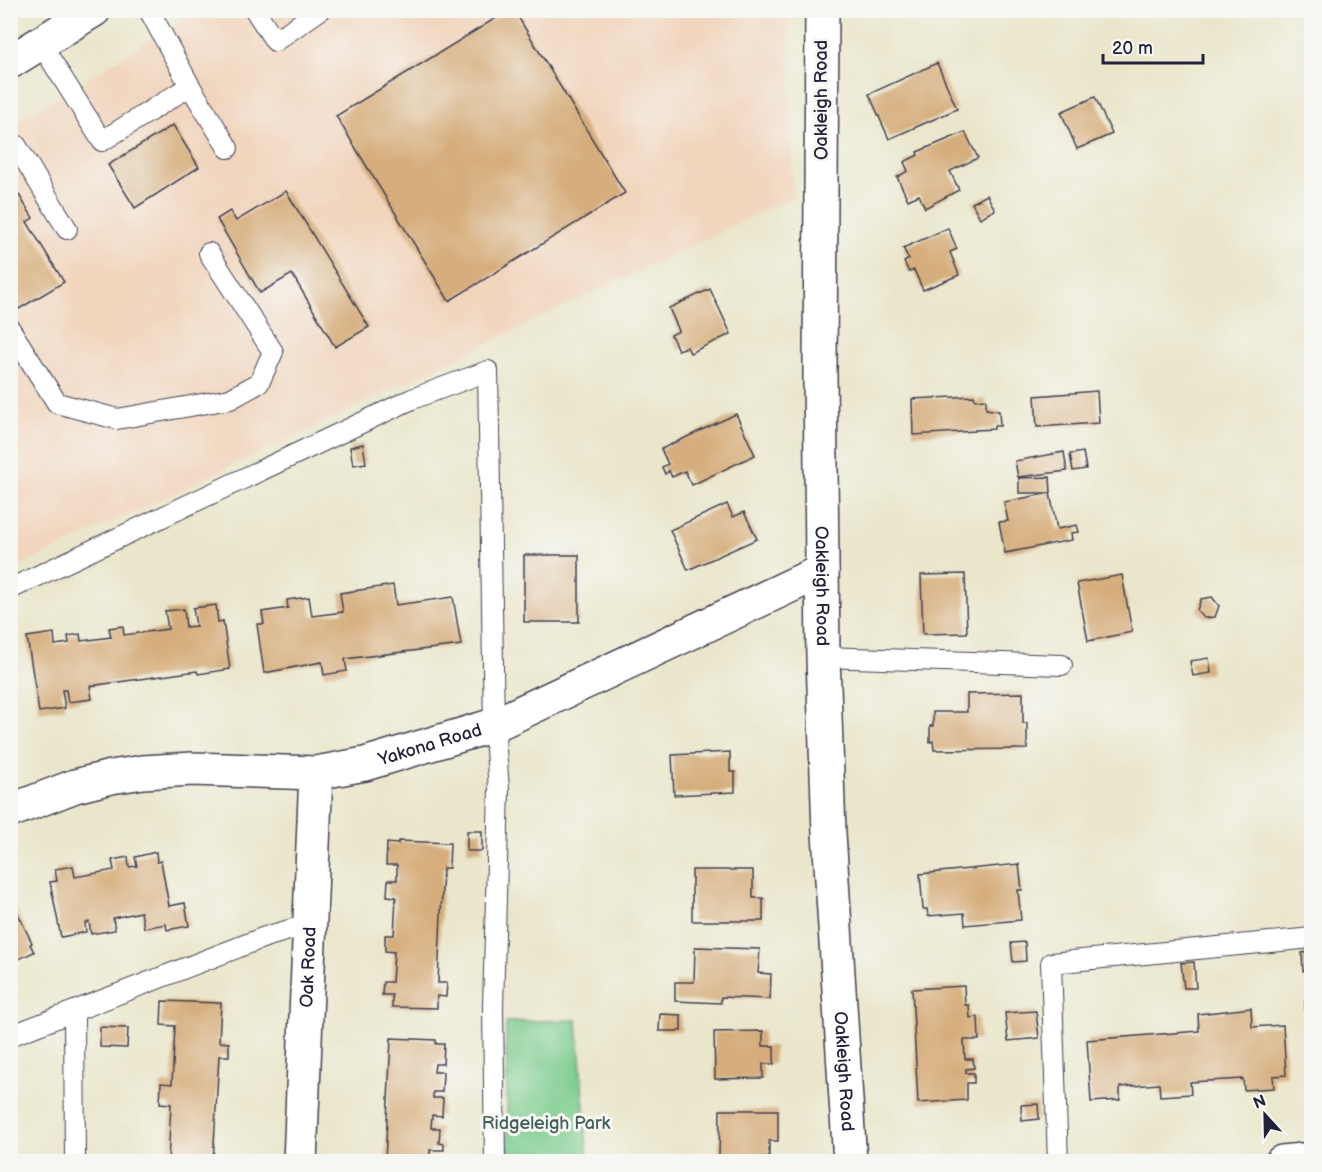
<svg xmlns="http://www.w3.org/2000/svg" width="1322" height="1172" viewBox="0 0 1322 1172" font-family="'Balsamiq Sans',sans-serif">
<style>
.built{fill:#f1d5bd}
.green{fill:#7bcc8d;stroke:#4e7764;stroke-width:1.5}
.building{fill:#d6ad7b}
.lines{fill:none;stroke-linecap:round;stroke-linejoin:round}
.lane-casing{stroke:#403f51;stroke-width:22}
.street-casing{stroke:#403f51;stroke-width:36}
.secondary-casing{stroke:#403f51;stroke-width:36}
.lane{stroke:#fff;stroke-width:20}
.street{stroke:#fff;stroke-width:33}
.secondary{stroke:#fff;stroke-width:33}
.labels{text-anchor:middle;stroke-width:6;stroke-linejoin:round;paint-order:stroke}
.street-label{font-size:18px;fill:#22223b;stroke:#f6f6f2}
.park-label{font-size:18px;fill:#415e58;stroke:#f6f6f2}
</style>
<rect width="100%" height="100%" fill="#f6f6f2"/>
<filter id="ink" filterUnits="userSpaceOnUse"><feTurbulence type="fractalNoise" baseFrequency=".0167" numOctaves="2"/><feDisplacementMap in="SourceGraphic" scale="12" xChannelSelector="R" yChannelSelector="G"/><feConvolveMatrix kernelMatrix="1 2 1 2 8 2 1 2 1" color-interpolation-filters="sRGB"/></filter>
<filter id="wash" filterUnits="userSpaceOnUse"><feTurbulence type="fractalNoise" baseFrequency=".008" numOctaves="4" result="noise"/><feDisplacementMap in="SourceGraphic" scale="24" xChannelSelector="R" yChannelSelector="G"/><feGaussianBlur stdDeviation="1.35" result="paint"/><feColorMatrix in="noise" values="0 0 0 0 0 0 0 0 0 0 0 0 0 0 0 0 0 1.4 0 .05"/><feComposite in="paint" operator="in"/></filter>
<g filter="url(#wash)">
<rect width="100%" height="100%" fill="#eae6cb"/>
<polygon class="built" points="197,11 789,11 793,197 11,571 11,125"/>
<polygon class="green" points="577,1020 588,1161 508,1161 506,1022"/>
<g id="blocks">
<g class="building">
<polygon points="509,10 514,10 625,193 449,301 336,116"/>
<polygon points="937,63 957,109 889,139 869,94"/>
<polygon points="1095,97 1112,134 1077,149 1061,112"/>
<polygon points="173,125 199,167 135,208 108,165"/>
<polygon points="965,132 978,158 950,171 959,190 925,208 919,195 908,200 897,177 908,171 904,162 918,155 917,152"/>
<polygon points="286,191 369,327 335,347 292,274 260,293 217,219 230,211 236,221"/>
<polygon points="19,195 33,218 27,222 64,282 19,309 10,295 10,201"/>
<polygon points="987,195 995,210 980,218 972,203"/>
<polygon points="948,228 957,249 950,252 959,275 923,290 914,270 909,272 904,262 909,259 903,248"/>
<polygon points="710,289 731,334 690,353 687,347 678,350 671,335 679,331 669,308"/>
<polygon points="1097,391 1099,423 1037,427 1035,396"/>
<polygon points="974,396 975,400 986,399 986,409 999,411 1000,426 994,426 994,429 975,430 975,431 913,435 912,399"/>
<polygon points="736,414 755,455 692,485 685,471 672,477 669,471 665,474 662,467 668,464 661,449"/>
<polygon points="363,444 366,463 353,465 350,447"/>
<polygon points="1064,452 1067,471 1018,477 1015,461"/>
<polygon points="1083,452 1086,469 1073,471 1070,454"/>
<polygon points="1050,477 1051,493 1019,493 1019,478"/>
<polygon points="1050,493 1057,529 1077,525 1079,532 1071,533 1072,540 1005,553 999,522 1008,521 1004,502"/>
<polygon points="727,504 733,517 744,512 757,539 688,570 670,530"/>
<rect x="524" y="555" width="55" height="67"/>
<polygon points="965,574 967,633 923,634 921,575"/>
<polygon points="1122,575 1132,632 1088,641 1077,583"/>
<polygon points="393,585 396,605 453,597 461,645 345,659 347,671 324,675 322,662 264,673 257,624 264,624 262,612 288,608 287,600 309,597 312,616 343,612 340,593"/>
<polygon points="1212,597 1219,606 1215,617 1204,618 1197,610 1201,599"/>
<polygon points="216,605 218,622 223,621 230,669 198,674 197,671 90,686 92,699 68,702 66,690 62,690 65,708 39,712 27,637 54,633 55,645 69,643 68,636 80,634 81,641 111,637 109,628 123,626 124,635 168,629 165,611 184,609 186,627 196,626 193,608"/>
<polygon points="1209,658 1211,673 1193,676 1190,661"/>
<polygon points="1023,693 1023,723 1027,723 1027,749 934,750 933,741 930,742 930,726 933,726 933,712 967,712 967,694"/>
<polygon points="730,752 730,772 735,772 735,792 674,795 672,755"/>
<rect x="467" y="831" width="15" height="20"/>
<polygon points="398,841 450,843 449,868 443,868 438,983 447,983 446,997 437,996 437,1008 392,1007 392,995 382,995 383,982 392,982 394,952 385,951 385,935 394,935 396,897 387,896 388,880 397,880 397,865 386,865 387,843 398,844"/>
<polygon points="156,852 157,862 161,861 169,906 185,903 189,926 167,930 166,924 144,928 141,912 113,918 115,930 91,934 89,922 85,923 86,932 61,937 50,882 57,881 55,869 73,866 75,877 114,870 112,860 128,857 129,867 137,866 135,857"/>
<polygon points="1019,864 1022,890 1018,890 1021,920 965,925 964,913 928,916 927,909 923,909 920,874"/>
<polygon points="692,870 753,870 753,898 763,898 763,921 692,921"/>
<polygon points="10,897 32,943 30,944 34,952 10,963"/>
<polygon points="1025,942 1026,961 1013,962 1011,943"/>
<polygon points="695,947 760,949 758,973 771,974 770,999 721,997 721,1003 675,1001 675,982 694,982"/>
<polygon points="1312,952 1312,970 1303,971 1302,953"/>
<polygon points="1194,962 1196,988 1184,988 1181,963"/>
<polygon points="964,986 965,1005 969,1005 970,1018 978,1017 979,1040 964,1040 965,1059 973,1059 974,1068 966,1069 966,1073 974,1073 974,1083 967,1083 967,1100 918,1103 912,989"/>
<polygon points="162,1001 221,1003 219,1042 229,1043 229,1056 219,1056 213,1162 168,1162 171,1104 160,1103 161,1083 172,1084 175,1026 161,1025"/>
<polygon points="1305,1002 1312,1002 1312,1021 1306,1021"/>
<polygon points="1251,1008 1252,1027 1283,1025 1286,1075 1273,1076 1274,1088 1244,1090 1243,1079 1190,1082 1191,1094 1160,1096 1159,1084 1120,1087 1120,1100 1091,1102 1087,1040 1199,1031 1198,1014"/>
<polygon points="1036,1011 1039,1038 1008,1041 1005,1013"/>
<polygon points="660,1014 681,1015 681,1031 659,1031"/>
<polygon points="100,1027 128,1028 127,1048 100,1047"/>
<polygon points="763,1031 763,1046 774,1046 774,1064 763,1064 763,1078 715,1079 714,1032"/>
<polygon points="391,1038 436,1040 436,1044 444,1044 443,1064 435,1064 434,1072 443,1072 442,1092 433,1092 433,1098 443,1098 442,1116 432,1115 431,1128 440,1128 439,1143 444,1144 444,1150 430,1150 430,1157 439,1157 439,1162 385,1162"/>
<polygon points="10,1084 13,1084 14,1111 10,1111"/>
<polygon points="1038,1104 1039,1119 1022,1121 1021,1105"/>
<polygon points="720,1110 778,1110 778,1141 769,1141 769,1158 719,1157"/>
</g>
</g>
</g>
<g filter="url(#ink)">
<use href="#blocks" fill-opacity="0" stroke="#403f51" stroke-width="1.5"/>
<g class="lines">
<defs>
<g id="lane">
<polyline points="149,10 190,86"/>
<polyline points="255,10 275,41 320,10"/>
<polyline points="41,44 102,141 190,86 228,148"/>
<polyline points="16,145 67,229"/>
<polyline points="10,329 57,403 117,419 230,399 259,383 273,352 209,253"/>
<polyline points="10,589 412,399 488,371 494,725 499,789 493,1007 495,1162"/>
<polyline points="823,657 1062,665"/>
<polyline points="74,1012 75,1162"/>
<polyline points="10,1036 265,937 310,924"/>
<polyline points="1058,1162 1051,963 1312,938"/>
</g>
<g id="street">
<path id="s1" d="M10,811L75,786L111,777L143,772L192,769L316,773L365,764L494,725L822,571"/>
<path id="s2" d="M300,1162L316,773"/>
<polyline points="1282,1162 1312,1159"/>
</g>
<g id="secondary">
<path id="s3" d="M822,10L820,373L823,657L829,833L850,1162"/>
<polyline points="10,62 94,10"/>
</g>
</defs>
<use href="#lane" class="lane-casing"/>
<use href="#street" class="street-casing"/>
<use href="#secondary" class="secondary-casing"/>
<use href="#lane" class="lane"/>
<use href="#street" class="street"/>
<use href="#secondary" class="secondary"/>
</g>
</g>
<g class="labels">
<g class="street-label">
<text transform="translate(821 100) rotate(-90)" y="6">Oakleigh Road</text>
<text dy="6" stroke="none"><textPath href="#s3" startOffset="576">Oakleigh Road</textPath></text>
<text dy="6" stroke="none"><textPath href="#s1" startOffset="430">Yakona Road</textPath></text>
<text dy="6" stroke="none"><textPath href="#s2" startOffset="195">Oak Road</textPath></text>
<text dy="6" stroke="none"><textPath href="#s3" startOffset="1062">Oakleigh Road</textPath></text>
</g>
<g class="park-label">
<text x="546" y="1129">Ridgeleigh Park</text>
</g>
</g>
<rect width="1322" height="1172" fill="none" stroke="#f6f6f2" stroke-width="36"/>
<g transform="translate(1265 1115) rotate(338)" stroke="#f6f6f2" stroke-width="4.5" paint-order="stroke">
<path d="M0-4.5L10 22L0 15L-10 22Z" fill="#22223b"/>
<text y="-9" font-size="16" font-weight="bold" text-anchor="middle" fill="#22223b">N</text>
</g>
<path d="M1103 54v9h100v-9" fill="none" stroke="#22223b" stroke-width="3"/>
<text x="1112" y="54" font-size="18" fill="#22223b" stroke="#f6f6f2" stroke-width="4.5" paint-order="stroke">20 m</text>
</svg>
